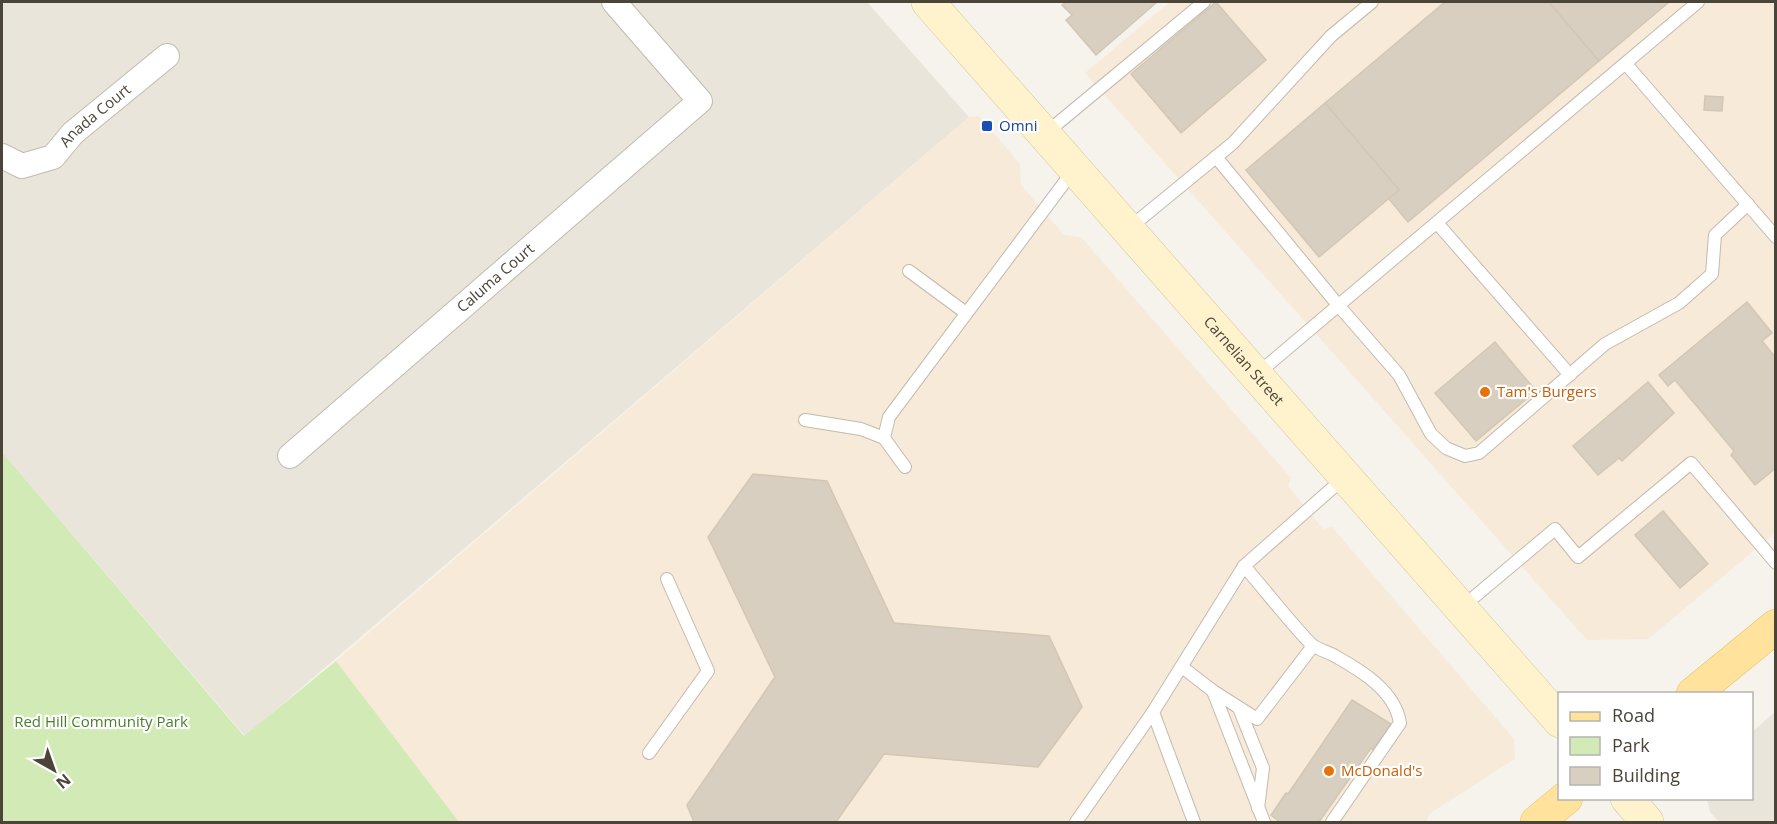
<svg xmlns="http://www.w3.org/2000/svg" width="1777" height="824" viewBox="0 0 1777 824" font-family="'Open Sans',sans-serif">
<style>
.residential{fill:#eae5da}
.commercial{fill:#f7ead8}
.green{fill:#d2eab5}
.building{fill:#d8cfc1;stroke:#d3c7b4;stroke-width:1.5}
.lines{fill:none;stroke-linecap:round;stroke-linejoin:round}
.lane-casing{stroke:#c2bbae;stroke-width:14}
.street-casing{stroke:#c2bbae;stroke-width:26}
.secondary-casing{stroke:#d6c79b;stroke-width:34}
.primary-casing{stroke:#e6c16a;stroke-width:34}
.lane{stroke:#fff;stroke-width:12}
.street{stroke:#fff;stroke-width:24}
.secondary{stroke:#fff3cd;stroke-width:33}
.primary{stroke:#ffe39c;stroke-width:33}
.transit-dot{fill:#1a4fb4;stroke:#fff;stroke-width:2}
.food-dot{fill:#e8710a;stroke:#fff;stroke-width:2}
.labels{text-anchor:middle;stroke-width:4.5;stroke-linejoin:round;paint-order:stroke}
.street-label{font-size:15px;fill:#4b4439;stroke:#fff}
.transit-label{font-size:15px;fill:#164399;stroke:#fff;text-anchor:start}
.food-label{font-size:15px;fill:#c56008;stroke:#fff;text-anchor:start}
.park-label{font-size:15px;fill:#4a7f2a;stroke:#fff}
</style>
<rect width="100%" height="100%" fill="#f6f3ec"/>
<g class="residential">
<polygon points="2,2 867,2 969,117 245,736 2,452"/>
<polygon points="1775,712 1775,822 1719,822 1710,812 1707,799 1752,798 1752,732"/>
</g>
<g class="commercial">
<polygon points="1170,2 1775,2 1775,533 1648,639 1587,640 1085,73"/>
<polygon points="979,116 1020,164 1021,185 1064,235 1081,237 1291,478 1288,486 1323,529 1332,527 1514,739 1515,759 1430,813 1426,822 459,822 336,661 969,117"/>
</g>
<polygon class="green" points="2,452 244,736 336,661 459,822 2,822"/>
<g class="building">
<polygon points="1066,2 1157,2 1096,55 1066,20 1072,15 1062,5"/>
<polygon points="1216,2 1266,60 1181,133 1131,74"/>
<polygon points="1445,2 1549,2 1599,61 1408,222 1388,198 1399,190 1325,103"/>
<polygon points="1549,2 1669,2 1599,61"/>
<polygon points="1705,96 1723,97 1722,111 1704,110"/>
<polygon points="1325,103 1399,190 1319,257 1246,170"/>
<polygon points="1747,302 1772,333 1762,341 1776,358 1776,468 1755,485 1731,455 1734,451 1675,380 1668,386 1659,375"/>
<polygon points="1495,342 1536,391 1476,441 1435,393"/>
<polygon points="1648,382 1674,413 1622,461 1619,458 1598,475 1573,446"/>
<polygon points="753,474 827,481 894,623 1049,636 1082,707 1038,767 884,754 836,822 694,822 687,805 775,677 708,537"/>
<polygon points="1663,511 1708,564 1680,588 1635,535"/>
<polygon points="1352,700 1391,724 1373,750 1371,748 1319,822 1280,822 1271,815 1286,793 1288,794"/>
</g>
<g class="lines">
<defs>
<g id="lane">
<polyline points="1626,64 1776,237"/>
<polyline points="1046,133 1204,2"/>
<polyline points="1216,157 1338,305 1399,375 1431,434 1446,448 1465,456 1479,453 1605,344 1679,303 1712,274 1715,235 1748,204"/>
<polyline points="1437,223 1570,375"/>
<polyline points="1128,229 1233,143 1331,36 1372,2"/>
<polyline points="909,271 966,313"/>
<polyline points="1257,374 1698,2"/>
<polyline points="805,420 861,429 884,438"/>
<polyline points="905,467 884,438 889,417 1073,171"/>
<path d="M1244,566C1266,591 1287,619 1310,643C1317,650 1327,651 1335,656C1362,671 1395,691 1400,723L1332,822"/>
<polyline points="1461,608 1555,529 1578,557 1691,463 1776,563"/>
<polyline points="1182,667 1213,691 1257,719 1313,646"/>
<polyline points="1213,691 1264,822"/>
<polyline points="1239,708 1263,768 1258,808"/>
<polyline points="649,753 708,671 667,579"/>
<polyline points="1076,822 1153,712"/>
<polyline points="1194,822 1153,712 1244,566 1345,477"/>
</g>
<g id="street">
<path id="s1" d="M2,156L22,166L53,157L73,133L167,56"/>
<path id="s2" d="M290,456L700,101L614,2"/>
</g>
<g id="secondary">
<path id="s3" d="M928,2L1560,721"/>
<polyline points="1627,798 1647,822"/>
</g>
<g id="primary">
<polyline points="1693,694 1776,626"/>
<polyline points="1537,822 1566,798"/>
</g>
</defs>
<use href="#lane" class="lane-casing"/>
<use href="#street" class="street-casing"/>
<use href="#secondary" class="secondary-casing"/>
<use href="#primary" class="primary-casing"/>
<use href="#lane" class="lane"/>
<use href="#street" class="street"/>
<use href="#secondary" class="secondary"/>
<use href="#primary" class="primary"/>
</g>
<rect class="transit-dot" x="981" y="120" width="12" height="12" rx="3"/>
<g class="food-dot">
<circle cx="1485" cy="392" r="6"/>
<circle cx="1329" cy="771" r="6"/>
</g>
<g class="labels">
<g class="street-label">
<text dy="5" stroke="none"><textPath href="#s1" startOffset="114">Anada Court</textPath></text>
<text dy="5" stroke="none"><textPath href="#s2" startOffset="272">Caluma Court</textPath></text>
<text dy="5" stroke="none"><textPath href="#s3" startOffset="478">Carnelian Street</textPath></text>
</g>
<g class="transit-label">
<text x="999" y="131">Omni</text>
</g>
<g class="food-label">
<text x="1497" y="397">Tam's Burgers</text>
<text x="1341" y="776">McDonald's</text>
</g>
<g class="park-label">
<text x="101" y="727">Red Hill Community Park</text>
</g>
</g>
<rect width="1777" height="824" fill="none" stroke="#4b4439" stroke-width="6"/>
<rect x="1558" y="692" width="195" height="108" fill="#ffffff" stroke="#b7b4b0" stroke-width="1.5"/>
<rect x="1570" y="712" width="30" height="9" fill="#ffe39c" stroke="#b7b4b0" stroke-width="1.5"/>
<text x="1612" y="722" font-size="18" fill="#4b4439">Road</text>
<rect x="1570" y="737" width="30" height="18" fill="#d2eab5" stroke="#b7b4b0" stroke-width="1.5"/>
<text x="1612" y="752" font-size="18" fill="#4b4439">Park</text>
<rect x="1570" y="767" width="30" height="18" fill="#d8cfc1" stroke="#b7b4b0" stroke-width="1.5"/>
<text x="1612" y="782" font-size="18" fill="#4b4439">Building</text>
<g transform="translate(54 770) rotate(140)" stroke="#ffffff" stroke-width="4.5" paint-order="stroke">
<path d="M0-4.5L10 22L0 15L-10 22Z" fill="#4b4439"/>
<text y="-9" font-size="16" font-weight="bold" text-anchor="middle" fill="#4b4439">N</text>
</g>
</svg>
